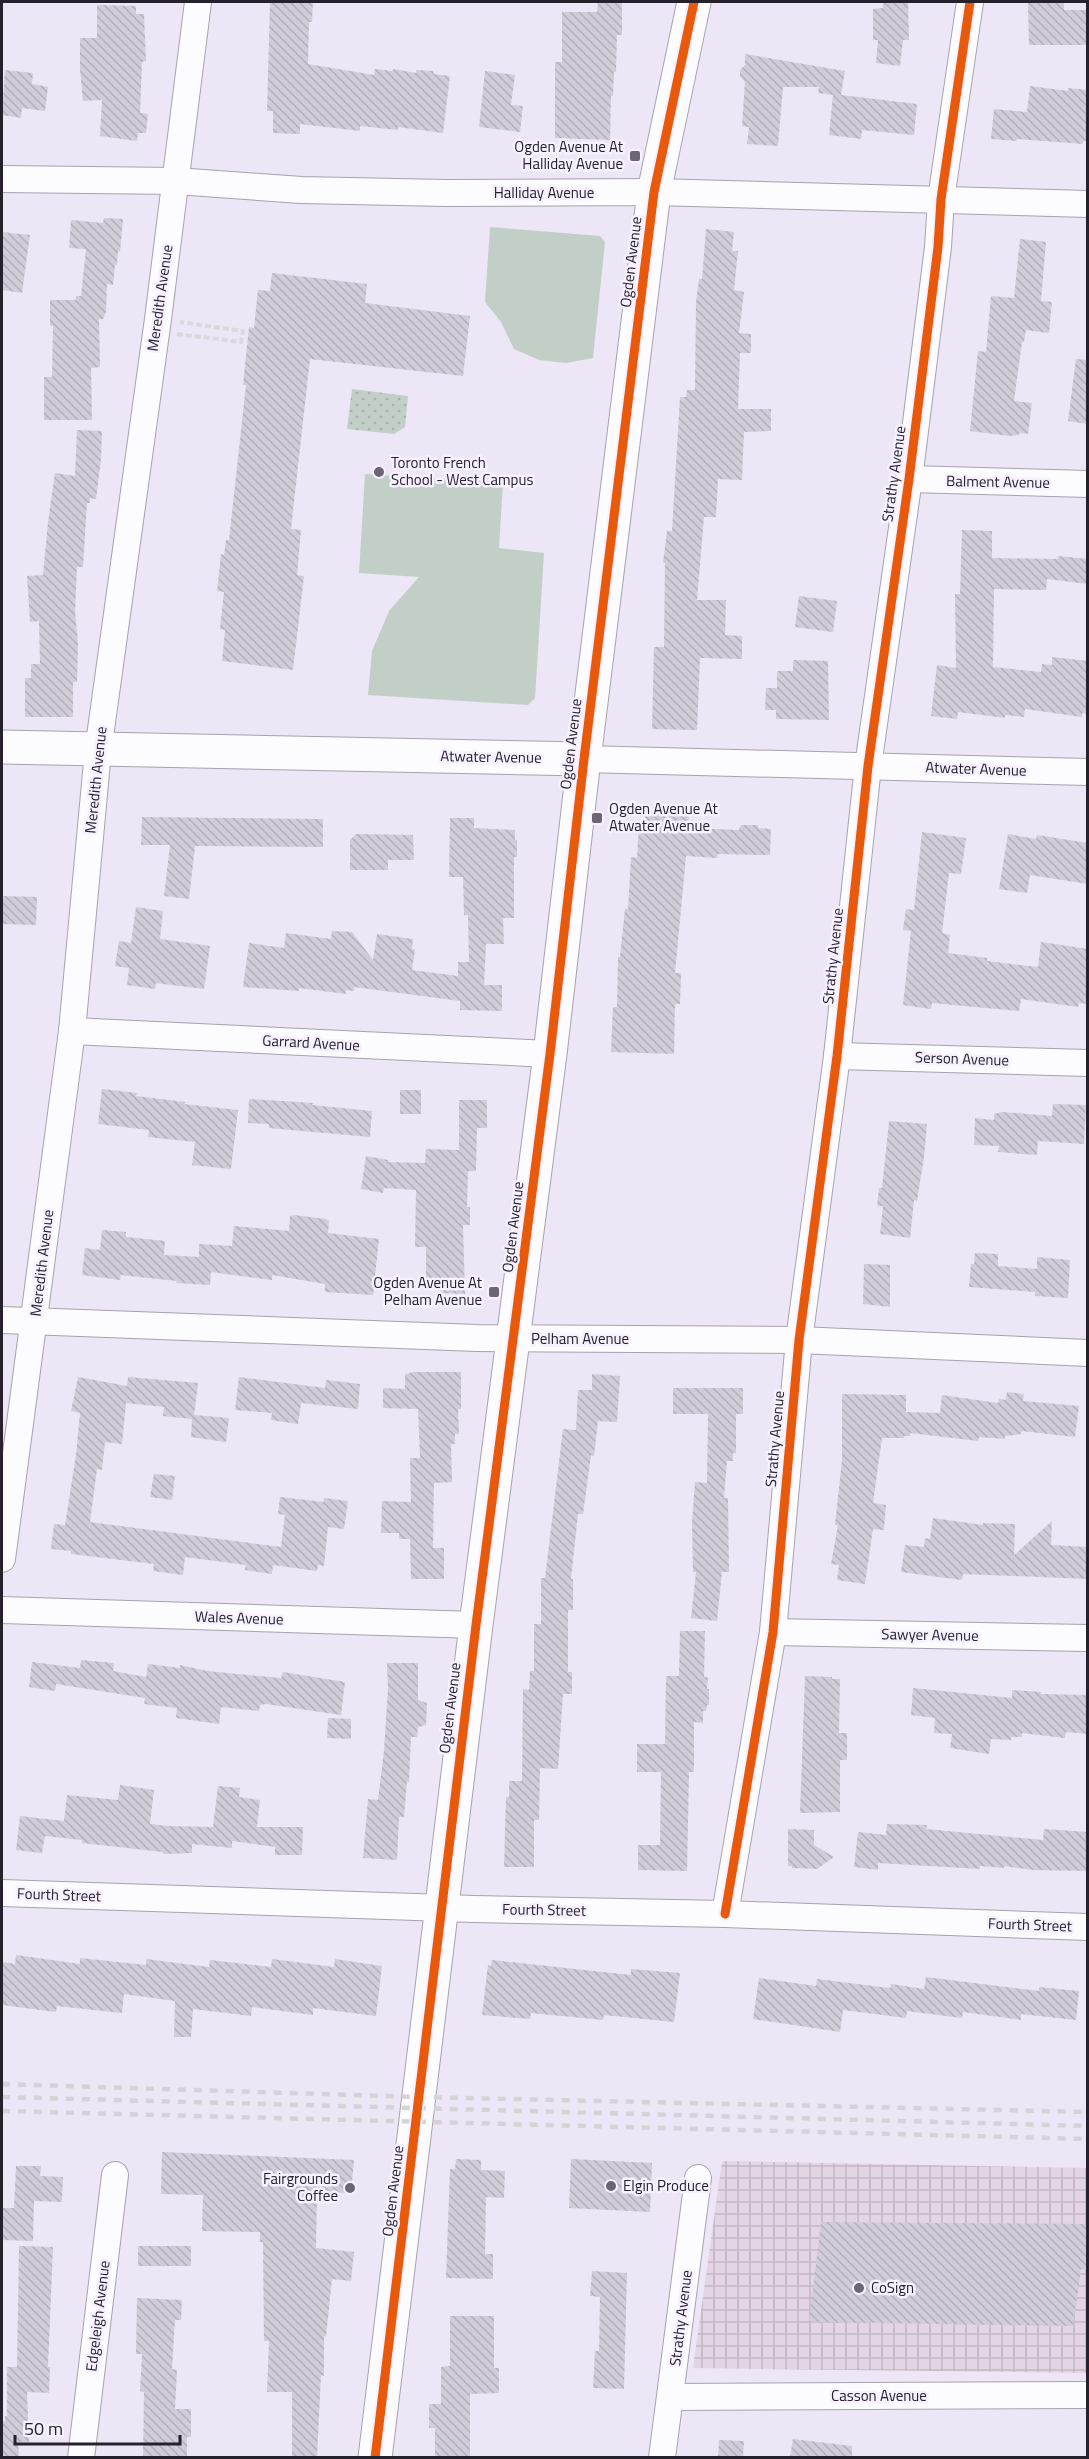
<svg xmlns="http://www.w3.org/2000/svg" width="1089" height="2459" viewBox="0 0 1089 2459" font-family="'Titillium Web',sans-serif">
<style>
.industrial{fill:url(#industrial-grid)}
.park{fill:url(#park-dots)}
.pitch{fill:#c2cfc7}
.building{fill:url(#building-back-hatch)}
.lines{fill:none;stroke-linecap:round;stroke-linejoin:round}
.street-casing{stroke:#a7a2af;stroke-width:28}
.secondary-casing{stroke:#a7a2af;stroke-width:35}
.path{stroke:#dad8dc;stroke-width:4;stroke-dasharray:6 3;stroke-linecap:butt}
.street{stroke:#fcfbfe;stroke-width:26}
.secondary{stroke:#fcfbfe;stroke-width:33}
.rail{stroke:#d5d3d7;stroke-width:4.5;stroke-dasharray:8 8;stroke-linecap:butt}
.cycleway-casing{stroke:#f6f0ff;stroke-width:13}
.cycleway{stroke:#e8590c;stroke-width:9}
.poi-dot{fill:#6c6674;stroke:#f6f0ff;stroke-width:2}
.labels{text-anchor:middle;stroke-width:5;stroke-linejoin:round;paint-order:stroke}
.poi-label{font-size:15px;fill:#27212e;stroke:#f6f0ff;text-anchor:start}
.street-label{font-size:15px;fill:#27212e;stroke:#f6f0ff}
</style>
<defs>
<pattern id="industrial-grid" width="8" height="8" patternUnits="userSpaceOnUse" patternTransform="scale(1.5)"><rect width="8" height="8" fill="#e3d5e4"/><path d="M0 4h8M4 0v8" fill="none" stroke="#c3b7c4"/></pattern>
<pattern id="park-dots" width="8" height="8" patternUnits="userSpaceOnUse" patternTransform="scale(1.5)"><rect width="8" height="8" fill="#c2cfc7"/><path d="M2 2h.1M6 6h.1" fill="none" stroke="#a7b1ab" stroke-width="1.8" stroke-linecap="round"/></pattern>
<pattern id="building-back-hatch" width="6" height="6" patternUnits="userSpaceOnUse" patternTransform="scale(1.5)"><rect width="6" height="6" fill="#d1ccda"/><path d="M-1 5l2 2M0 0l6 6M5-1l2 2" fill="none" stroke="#b3afbb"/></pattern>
</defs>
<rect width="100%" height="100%" fill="#ece6f6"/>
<polygon class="industrial" points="722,2161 1087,2168 1087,2373 693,2368"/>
<polygon class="park" points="352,389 408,396 405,427 394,434 347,429"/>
<g class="pitch">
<polygon points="490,227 600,236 605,242 593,358 566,363 539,360 514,349 501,322 485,302"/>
<polygon points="365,474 503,482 499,548 544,553 535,698 528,705 368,695 372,651 389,611 419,577 359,573"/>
</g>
<g class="building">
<polygon points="270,2 313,2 312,22 309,22 308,64 374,75 375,69 392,71 394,69 416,73 416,70 433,71 434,74 450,76 443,133 398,127 398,130 360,126 360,131 300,124 300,134 273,133 273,111 267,111"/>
<polygon points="598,2 622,2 622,35 617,35 616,72 614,72 613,96 611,96 610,140 555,138 555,62 562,62 562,12 597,12"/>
<polygon points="883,2 908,2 909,40 903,40 900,66 876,63 878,40 873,40 873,9 883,8"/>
<polygon points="1028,2 1064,2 1064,10 1088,10 1088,45 1029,45"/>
<polygon points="97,5 136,6 136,14 144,14 146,61 142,62 140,113 148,114 146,133 138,133 137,141 100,136 102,100 83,101 80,70 80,38 97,38"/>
<polygon points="745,54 845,71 841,95 917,104 914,135 862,130 861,139 829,135 833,95 818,93 819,87 783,87 778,146 747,144 749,127 742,126 745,82 740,76 740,70 745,65"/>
<polygon points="5,70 33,73 32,84 48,87 45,111 22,108 21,118 2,115"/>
<polygon points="485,71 515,75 511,105 523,106 520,132 479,127"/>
<polygon points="1030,86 1068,91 1068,88 1088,90 1088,141 1083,141 1083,144 1017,139 1016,141 991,139 994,109 1027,112"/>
<polygon points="104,218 123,219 120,252 118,251 117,265 115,265 113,285 107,284 106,312 103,319 99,319 100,367 91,368 92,420 44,420 44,377 52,377 53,326 50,326 50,300 76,300 76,296 81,296 86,249 69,248 71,220 103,223"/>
<polygon points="706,229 734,232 732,251 738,251 734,290 744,292 739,333 751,334 751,353 740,353 738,409 771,409 771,431 744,432 742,480 718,479 716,517 704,517 697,600 726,600 725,635 742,636 742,659 700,658 697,730 652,729 654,647 664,647 665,563 663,563 667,531 672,531 680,397 686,397 687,390 695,390 696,303 699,279 702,279"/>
<polygon points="2,232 30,235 22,293 2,290"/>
<polygon points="1020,239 1046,242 1041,301 1052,302 1049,333 1026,330 1024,342 1022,342 1014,401 1032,403 1028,434 1019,433 1019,435 1009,436 970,431 978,351 986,352 991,296 1014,298"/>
<polygon points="272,273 367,284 365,303 470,316 463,376 310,359 291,529 301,530 297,575 304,576 293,670 222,661 225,630 220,629 224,592 217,591 221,554 224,555 226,540 229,540 246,385 243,385 249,327 254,328 258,290 270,291"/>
<polygon points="1076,359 1088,360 1088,424 1068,421"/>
<polygon points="77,430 102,431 101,459 96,499 90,498 90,503 87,503 83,567 77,567 75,611 78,644 77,682 73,682 73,717 25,717 25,678 31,678 31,664 40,664 39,621 30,622 27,576 43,575 48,522 55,473 75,476"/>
<polygon points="962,530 992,531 992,558 1058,559 1058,556 1088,559 1088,584 1047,579 1046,590 994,589 993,667 1041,672 1042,664 1052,665 1052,657 1088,661 1088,714 1082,713 1082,717 1025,709 1024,717 1005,715 1005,718 958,712 957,719 931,716 937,665 956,668 955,594 960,594"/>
<polygon points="799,596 837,601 833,632 795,627"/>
<polygon points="793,660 828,661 829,720 776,719 776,710 765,710 766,688 777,688 777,671 793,671"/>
<polygon points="646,811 689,813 688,828 739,830 741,825 758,825 758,828 771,829 770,855 718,854 717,858 686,856 675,973 681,973 680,1004 675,1004 674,1054 611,1052 613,1007 617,1007 618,957 620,957 625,909 628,909 631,857 637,858 639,824 644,824"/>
<polygon points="142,817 323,819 323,847 195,846 189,899 164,896 170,845 141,845"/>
<polygon points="450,818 474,818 474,828 515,830 515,840 517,841 517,857 514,857 514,918 503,918 504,944 486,944 484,985 502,985 502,1011 460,1010 460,1001 354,987 354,991 346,990 346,994 299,988 299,991 243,987 249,943 284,948 286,933 331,939 332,931 352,932 373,960 377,934 413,939 412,949 415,950 412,970 458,976 458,962 469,962 468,915 464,915 463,877 449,877"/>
<polygon points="922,832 966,838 961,874 949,873 942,933 950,935 948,953 987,958 987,961 1038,967 1041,942 1088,949 1088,1004 1079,1003 1078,1007 1021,999 1019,1011 932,1003 931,1009 903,1005 911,931 903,930 906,909 914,910"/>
<polygon points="356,834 413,835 414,860 388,860 388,870 350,870 350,840"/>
<polygon points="1008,834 1036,839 1037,835 1088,843 1088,884 1030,875 1027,893 999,889"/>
<polygon points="2,896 37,897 36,925 2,924"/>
<polygon points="136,907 163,911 160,939 210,946 204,989 156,983 155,989 127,985 129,968 115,966 119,941 131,943"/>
<polygon points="102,1089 137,1093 136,1096 185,1102 184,1104 238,1110 231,1169 192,1165 195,1142 148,1137 149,1130 98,1124"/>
<rect x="400" y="1090" width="21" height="24"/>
<polygon points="249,1099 313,1103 312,1105 372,1111 370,1137 269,1128 269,1124 248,1123"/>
<polygon points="459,1100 487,1100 487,1128 477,1128 476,1171 468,1171 467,1207 470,1207 470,1225 463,1225 465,1294 440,1293 440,1279 426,1279 426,1247 415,1247 416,1190 384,1188 383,1193 361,1189 366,1156 388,1160 388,1162 425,1163 426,1149 459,1150"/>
<polygon points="1053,1104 1086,1105 1084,1144 1038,1141 1037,1155 998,1152 999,1146 974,1145 975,1118 994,1120 994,1114 1002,1112 1052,1116"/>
<polygon points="889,1121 927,1124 924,1157 917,1201 914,1200 910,1238 880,1234 883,1206 877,1206 879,1188 882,1188"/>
<polygon points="294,1215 326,1219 329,1221 328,1233 379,1239 373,1295 325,1292 325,1284 272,1275 272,1280 211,1272 210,1285 176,1283 177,1281 121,1275 120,1280 82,1275 85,1248 100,1250 102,1230 126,1232 126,1237 165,1241 164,1255 199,1257 199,1244 232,1246 234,1226 289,1231 290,1216"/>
<polygon points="975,1253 998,1254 998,1266 1037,1269 1037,1257 1070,1260 1068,1298 1035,1296 1035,1292 969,1287 971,1264 974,1264"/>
<polygon points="864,1264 890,1265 890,1307 863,1304"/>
<polygon points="414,1372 461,1372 461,1409 458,1409 459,1434 455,1434 455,1444 451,1444 452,1482 434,1483 433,1548 444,1548 444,1579 411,1579 410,1539 399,1539 399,1533 381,1533 382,1501 411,1502 410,1458 420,1458 418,1409 383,1408 383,1388 405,1389 405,1374"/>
<polygon points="592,1374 620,1376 617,1422 598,1421 594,1456 591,1455 583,1514 578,1514 571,1579 573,1579 573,1610 568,1610 568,1672 572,1672 572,1694 563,1694 558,1769 540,1768 539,1820 534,1820 534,1867 504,1867 506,1797 509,1797 509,1781 522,1781 523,1689 529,1690 530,1671 534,1671 534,1624 541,1624 541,1578 545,1578 563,1429 576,1430 578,1390 592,1390"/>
<polygon points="78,1377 127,1386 128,1377 198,1383 194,1415 229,1418 226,1442 191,1437 192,1419 163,1416 164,1407 126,1403 122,1444 105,1442 102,1470 97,1469 90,1522 281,1547 285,1515 278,1514 280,1497 324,1502 324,1498 348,1501 344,1529 328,1527 324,1566 318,1565 317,1571 273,1565 272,1574 245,1570 246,1565 185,1557 183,1575 153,1571 154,1564 71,1554 71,1551 51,1549 54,1524 65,1525 76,1455 80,1413 71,1411"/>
<polygon points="239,1377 325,1388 326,1380 360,1384 358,1409 301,1403 298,1424 271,1420 272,1413 235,1410"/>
<polygon points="673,1388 743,1388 743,1414 736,1414 736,1453 733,1453 733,1461 727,1461 724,1498 728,1498 729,1572 722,1572 717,1621 691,1618 696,1572 693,1572 692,1523 695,1482 707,1483 708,1414 673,1414"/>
<polygon points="1007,1392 1024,1394 1023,1401 1079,1406 1075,1437 1022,1431 1021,1434 1005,1436 1005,1439 979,1437 978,1441 910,1433 910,1436 904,1436 904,1438 882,1438 873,1503 886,1505 884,1530 873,1529 865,1584 837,1580 839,1565 831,1564 838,1525 835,1525 842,1460 842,1394 906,1395 906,1412 940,1413 942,1395 998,1403 999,1399 1006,1400"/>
<polygon points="154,1474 175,1476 172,1500 150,1497"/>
<polygon points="933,1518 983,1525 983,1523 1015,1524 1014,1555 1052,1521 1051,1545 1088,1547 1088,1579 963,1574 962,1580 901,1572 905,1545 924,1547 925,1538 930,1539"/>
<polygon points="680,1631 705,1631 704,1677 708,1677 707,1689 709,1689 709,1705 707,1705 706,1711 703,1711 703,1723 694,1722 694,1772 689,1772 687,1871 638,1870 638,1845 660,1845 661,1772 637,1772 637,1744 665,1744 666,1676 679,1676"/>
<polygon points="81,1660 114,1663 113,1671 146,1677 148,1664 180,1668 180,1665 207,1671 281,1678 283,1672 345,1682 341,1715 266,1704 260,1705 259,1711 221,1707 219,1724 176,1718 177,1708 144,1704 145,1698 56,1684 55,1691 29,1687 32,1662 80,1668"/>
<polygon points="387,1663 418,1663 418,1700 427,1703 426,1725 418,1727 417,1737 411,1737 409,1782 407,1782 404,1817 399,1817 397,1860 363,1858 368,1799 378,1800 384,1750 388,1689"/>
<polygon points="805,1676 832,1677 832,1679 840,1679 839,1733 847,1733 847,1760 840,1760 840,1812 800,1813"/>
<polygon points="913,1688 1012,1698 1012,1690 1041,1692 1041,1694 1088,1695 1088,1734 1066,1732 1065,1738 1022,1733 1022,1737 1011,1737 1011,1740 991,1739 989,1754 950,1748 952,1734 934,1733 935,1718 911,1715"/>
<polygon points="328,1718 351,1719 351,1739 327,1738"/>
<polygon points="120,1785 154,1790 150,1824 167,1826 213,1827 218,1786 240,1788 239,1797 260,1800 257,1827 303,1827 302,1855 275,1855 275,1847 232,1841 232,1848 192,1844 192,1853 163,1854 163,1852 82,1843 82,1840 45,1836 42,1853 16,1850 20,1816 64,1821 67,1795 118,1800"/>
<polygon points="887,1824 927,1825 926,1829 1043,1840 1044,1829 1088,1832 1088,1871 1033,1870 1004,1866 1004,1868 980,1866 980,1869 878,1863 878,1870 854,1867 858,1832 886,1835"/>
<polygon points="788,1829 814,1830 814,1845 834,1857 817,1869 792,1868 792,1866 788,1866"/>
<polygon points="16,1955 80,1964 80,1958 146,1965 146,1959 209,1967 210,1960 271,1967 272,1959 334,1967 335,1959 382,1966 376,2016 313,2008 313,2015 252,2007 251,2016 193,2009 191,2037 174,2037 175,2001 124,1994 122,2013 57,2006 56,2012 2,2005 2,1962 15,1964"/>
<polygon points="492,1960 631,1975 631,1969 680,1973 674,2022 604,2015 603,2020 531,2013 530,2019 482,2015 488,1965 491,1966"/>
<polygon points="926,1977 1039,1991 1039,1987 1079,1991 1076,2020 1021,2014 1021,2020 963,2012 962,2018 907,2011 906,2018 843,2010 840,2032 753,2019 759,1978 816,1986 817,1979 890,1988 891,1984 924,1989"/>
<polygon points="162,2152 354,2160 351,2193 317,2192 316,2248 354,2252 351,2281 332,2279 326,2337 324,2336 324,2376 321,2375 317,2457 292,2457 292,2392 267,2392 269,2341 264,2341 263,2242 260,2242 260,2232 202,2231 203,2195 161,2194"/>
<polygon points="456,2159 481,2160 481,2170 505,2171 504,2198 486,2197 485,2254 493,2254 493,2279 446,2278 450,2169 455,2169"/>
<polygon points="571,2159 652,2163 650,2212 569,2208"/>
<polygon points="16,2166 41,2166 40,2176 63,2177 62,2202 34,2201 33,2241 2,2240 2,2208 14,2208"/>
<polygon points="821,2222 1088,2224 1088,2270 1081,2269 1073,2326 809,2322"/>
<polygon points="19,2246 53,2247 48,2367 50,2367 49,2393 27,2392 29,2442 18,2442 19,2457 2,2457 2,2422 5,2421 5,2416 7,2416 7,2367 17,2367"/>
<rect x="138" y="2246" width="53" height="20"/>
<polygon points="592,2271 627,2273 624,2389 593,2388 595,2351 599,2351 600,2297 590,2296"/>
<polygon points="137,2298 182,2300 181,2320 175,2320 172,2369 177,2370 175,2409 191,2409 191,2437 187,2437 187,2457 143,2457 144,2392 140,2391 142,2354 136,2354"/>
<polygon points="450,2316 494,2316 494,2368 499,2368 499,2393 470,2394 470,2457 435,2457 435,2428 429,2428 429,2404 441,2404 441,2367 450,2366"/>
<polygon points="793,2439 852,2446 852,2457 790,2457"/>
<polygon points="719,2440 744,2441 743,2457 718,2457"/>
</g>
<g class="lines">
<defs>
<g id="street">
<polyline points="2,179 176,181 301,190 446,193 654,192 1088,204"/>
<polyline points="909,479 1088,484"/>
<polyline points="584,759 1088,772"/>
<polyline points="72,1031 550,1054"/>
<polyline points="837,1056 1088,1063"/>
<polyline points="2,1320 477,1338 799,1340 1088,1353"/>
<polyline points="2,1559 72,1031 98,751 158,319 198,2"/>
<polyline points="2,1610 476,1625"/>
<polyline points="773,1632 1088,1638"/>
<polyline points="2,1893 474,1909 725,1914 1088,1927"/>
<polyline points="725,1914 773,1632 799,1340 837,1056 868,766 909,479 938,247 941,199 970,2"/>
<polyline points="671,2397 1088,2395"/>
<polyline points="81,2458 115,2175"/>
<polyline points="662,2458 698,2178"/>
</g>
<g id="secondary">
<polyline points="2,747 584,759"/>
<polyline points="375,2458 476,1625 550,1054 584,759 654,192 694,2"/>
</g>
</defs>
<use href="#street" class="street-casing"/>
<use href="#secondary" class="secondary-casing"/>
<polyline class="path" points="177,334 241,342 243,331 180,322"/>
<use href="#street" class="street"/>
<use href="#secondary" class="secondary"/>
<g class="rail">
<polyline points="2,2084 420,2097 1088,2112"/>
<polyline points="2,2097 1088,2126"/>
<polyline points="2,2111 1088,2139"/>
</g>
<defs>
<g id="cycleway">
<polyline points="725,1914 773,1632 799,1340 837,1056 868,766 909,479 938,247 941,199 970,2"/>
<polyline points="375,2458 476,1625 550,1054 584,759 654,192 694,2"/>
</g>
</defs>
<use href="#cycleway" class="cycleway-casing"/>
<use href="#cycleway" class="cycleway"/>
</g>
<g class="poi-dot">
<rect x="629" y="150" width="12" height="12" rx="3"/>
<circle cx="379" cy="472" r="6"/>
<rect x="591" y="812" width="12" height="12" rx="3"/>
<rect x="488" y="1286" width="12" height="12" rx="3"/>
<circle cx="611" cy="2186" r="6"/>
<circle cx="350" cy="2188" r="6"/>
<circle cx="859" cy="2288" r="6"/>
</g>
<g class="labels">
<g class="poi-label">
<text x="623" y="152" text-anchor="end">Ogden Avenue At<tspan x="623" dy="17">Halliday Avenue</tspan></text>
<text x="391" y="468">Toronto French<tspan x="391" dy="17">School - West Campus</tspan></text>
<text x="609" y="814">Ogden Avenue At<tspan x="609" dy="17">Atwater Avenue</tspan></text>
<text x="482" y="1288" text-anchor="end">Ogden Avenue At<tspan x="482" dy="17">Pelham Avenue</tspan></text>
<text x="338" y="2184" text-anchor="end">Fairgrounds<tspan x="338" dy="17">Coffee</tspan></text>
<text x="623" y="2191">Elgin Produce</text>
<text x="871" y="2293">CoSign</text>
</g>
<g class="street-label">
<text x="544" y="198">Halliday Avenue</text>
<text transform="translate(631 262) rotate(-83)" y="5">Ogden Avenue</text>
<text transform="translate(160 298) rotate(-82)" y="5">Meredith Avenue</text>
<text transform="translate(894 474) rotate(-82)" y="5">Strathy Avenue</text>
<text transform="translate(998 482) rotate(1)" y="5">Balment Avenue</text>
<text transform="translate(571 744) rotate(-83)" y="5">Ogden Avenue</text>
<text transform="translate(491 757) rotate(1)" y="5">Atwater Avenue</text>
<text transform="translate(976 769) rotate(2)" y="5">Atwater Avenue</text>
<text transform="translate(96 780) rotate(-84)" y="5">Meredith Avenue</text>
<text transform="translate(833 956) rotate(-84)" y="5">Strathy Avenue</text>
<text transform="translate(311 1043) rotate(3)" y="5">Garrard Avenue</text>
<text transform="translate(962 1059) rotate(2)" y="5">Serson Avenue</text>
<text transform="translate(513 1227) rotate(-83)" y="5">Ogden Avenue</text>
<text transform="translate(42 1263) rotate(-83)" y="5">Meredith Avenue</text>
<text x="580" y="1344">Pelham Avenue</text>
<text transform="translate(775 1439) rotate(-85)" y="5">Strathy Avenue</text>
<text transform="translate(239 1618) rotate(2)" y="5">Wales Avenue</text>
<text transform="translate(930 1635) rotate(1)" y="5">Sawyer Avenue</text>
<text transform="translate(450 1708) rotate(-83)" y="5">Ogden Avenue</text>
<text transform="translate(59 1895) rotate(2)" y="5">Fourth Street</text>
<text transform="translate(544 1910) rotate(1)" y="5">Fourth Street</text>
<text transform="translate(1030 1925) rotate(2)" y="5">Fourth Street</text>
<text transform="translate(393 2191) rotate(-83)" y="5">Ogden Avenue</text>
<text transform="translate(98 2316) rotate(-83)" y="5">Edgeleigh Avenue</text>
<text transform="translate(681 2318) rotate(-83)" y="5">Strathy Avenue</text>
<text x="879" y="2401">Casson Avenue</text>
</g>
</g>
<rect width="1089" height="2459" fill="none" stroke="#27212e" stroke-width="6"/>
<path d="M15 2435v9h165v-9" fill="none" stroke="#27212e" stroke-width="3"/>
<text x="24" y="2435" font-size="18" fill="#27212e" stroke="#f6f0ff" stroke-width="4.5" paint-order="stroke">50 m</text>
</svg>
